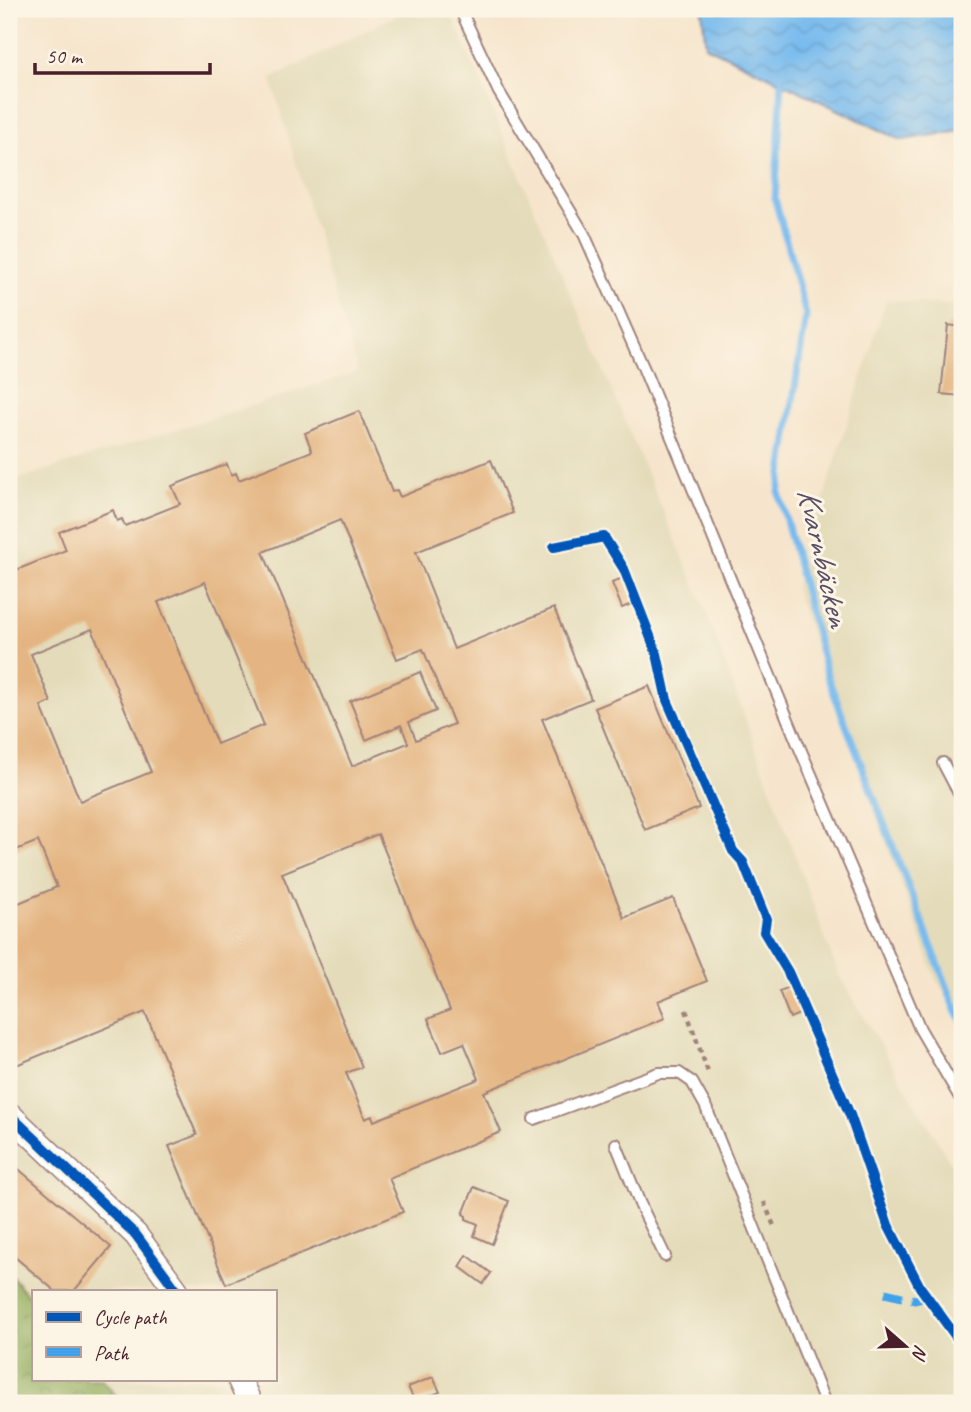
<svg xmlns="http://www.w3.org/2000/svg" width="971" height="1412" viewBox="0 0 971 1412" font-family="Caveat,sans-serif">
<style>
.built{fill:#e4dbba}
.forest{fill:url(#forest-crowns);stroke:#706847;stroke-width:2}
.water{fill:url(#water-waves);stroke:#616d8c;stroke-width:2}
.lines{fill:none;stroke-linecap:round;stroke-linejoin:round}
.stream{stroke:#78bbee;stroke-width:7}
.building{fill:#e4b582;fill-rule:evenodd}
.lane-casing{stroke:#a0827c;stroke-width:14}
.street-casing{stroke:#a0827c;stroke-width:26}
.path{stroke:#a0827c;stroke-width:4.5;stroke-dasharray:5 5;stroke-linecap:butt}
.lane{stroke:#fff;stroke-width:10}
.street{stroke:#fff;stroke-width:23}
.quiet{stroke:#40a2eb;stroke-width:9;stroke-dasharray:18 9;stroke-linecap:butt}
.cycleway-casing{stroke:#fcf5e5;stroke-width:15}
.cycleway{stroke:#0057b8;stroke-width:10}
.labels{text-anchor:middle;stroke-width:6;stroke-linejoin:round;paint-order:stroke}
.water-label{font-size:32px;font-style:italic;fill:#584e66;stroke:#fcf5e5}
</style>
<defs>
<pattern id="forest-crowns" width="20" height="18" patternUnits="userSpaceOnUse" patternTransform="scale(1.75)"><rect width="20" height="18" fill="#97b163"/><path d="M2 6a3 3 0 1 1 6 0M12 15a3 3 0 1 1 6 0" fill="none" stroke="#7d8f52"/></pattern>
<pattern id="water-waves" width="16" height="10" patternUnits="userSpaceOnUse" patternTransform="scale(1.75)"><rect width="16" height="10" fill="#78bbee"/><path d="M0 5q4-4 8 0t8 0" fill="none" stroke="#69a0cc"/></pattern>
</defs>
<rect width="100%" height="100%" fill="#fcf5e5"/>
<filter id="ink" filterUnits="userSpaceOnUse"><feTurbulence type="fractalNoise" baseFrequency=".0143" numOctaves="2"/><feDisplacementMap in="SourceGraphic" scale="14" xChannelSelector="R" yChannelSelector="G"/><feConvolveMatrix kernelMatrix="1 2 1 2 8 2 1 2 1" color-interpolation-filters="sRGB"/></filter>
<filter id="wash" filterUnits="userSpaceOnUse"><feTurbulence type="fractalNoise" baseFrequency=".00686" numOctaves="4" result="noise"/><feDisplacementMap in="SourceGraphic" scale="28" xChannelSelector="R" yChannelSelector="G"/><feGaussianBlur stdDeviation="1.57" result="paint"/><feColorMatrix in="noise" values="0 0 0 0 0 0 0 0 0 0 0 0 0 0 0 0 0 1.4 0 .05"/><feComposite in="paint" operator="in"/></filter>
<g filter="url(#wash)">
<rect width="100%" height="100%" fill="#f6e5cc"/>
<g class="built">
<polygon points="408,9 449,9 705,609 839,976 962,1182 962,1403 123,1403 101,1379 275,1379 275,1291 33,1291 33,1301 9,1273 9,482 358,372 271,79"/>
<polygon points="886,300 962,306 962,1020 935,978 795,589"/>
</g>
<polygon class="forest" points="9,1273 33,1301 33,1379 101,1379 123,1403 9,1403"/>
<polygon class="water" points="702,9 962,9 962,131 901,140 706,46"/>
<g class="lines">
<polyline class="stream" points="782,83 775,199 806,315 779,493 828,678 958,1015 962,1021"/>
</g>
<g id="blocks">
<g class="building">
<polygon points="948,325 962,327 962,396 941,394"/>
<path d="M359,411L392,492L397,490L400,497L491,460L513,513L416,552L454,649L554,608L591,699L542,719L624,918L673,898L707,981L658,1001L665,1018L484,1092L501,1132L389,1178L403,1212L226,1284L169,1146L197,1135L145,1012L9,1068V907L57,887L38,841L9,853V573L66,550L59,532L113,510L117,521L122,519L125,526L180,504L172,486L227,464L231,475L236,473L239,480L312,451L305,433ZM340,520L397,659L423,649L454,724L416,740L409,722L436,711L420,672L350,701L366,740L401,725L408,743L352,766L263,552ZM205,582L264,725L217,744L158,602ZM92,629L151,772L80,801L41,706L51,702L31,654ZM378,834L450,1010L428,1019L442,1052L464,1043L479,1079L374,1121L372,1116L365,1119L346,1073L362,1067L282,873Z"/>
<polygon points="624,577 634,603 622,608 612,583"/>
<polygon points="649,686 699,808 645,830 595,708"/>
<polygon points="793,986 804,1012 790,1018 779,991"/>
<polygon points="9,1161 111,1247 74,1291 55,1291 9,1252"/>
<polygon points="474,1187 509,1201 492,1244 474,1236 478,1224 466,1219 466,1216 463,1214"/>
<polygon points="467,1255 491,1273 483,1284 460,1267"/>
<polygon points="433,1377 440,1392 415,1402 408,1387"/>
</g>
</g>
</g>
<g filter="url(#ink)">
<use href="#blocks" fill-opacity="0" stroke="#a0827c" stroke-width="2"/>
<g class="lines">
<defs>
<g id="lane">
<polyline points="460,9 499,92 584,234 643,367 798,744 920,1029 962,1101"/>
<polyline points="943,763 962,799"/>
<polyline points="534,1119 658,1073 679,1073 692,1082 705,1105 825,1403"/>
<polyline points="616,1144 640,1204 665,1256"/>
</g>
<g id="street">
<polyline points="9,1114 136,1235 177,1291"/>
<polyline points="239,1379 250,1403"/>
</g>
</defs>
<use href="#lane" class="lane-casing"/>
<use href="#street" class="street-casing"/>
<g class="path">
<polyline points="686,1010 709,1075"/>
<polyline points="764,1202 774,1226"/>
</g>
<use href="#lane" class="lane"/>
<use href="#street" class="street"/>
<polyline class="quiet" points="885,1293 915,1300 927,1297"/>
<defs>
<g id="cycleway">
<polyline points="554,547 604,537 624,569 657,654 667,700 733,851 743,862 766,919 764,932 788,972 850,1115 888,1225 920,1287 962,1345"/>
<polyline points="9,1114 136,1235 177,1291"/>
</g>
</defs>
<use href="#cycleway" class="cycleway-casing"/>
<use href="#cycleway" class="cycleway"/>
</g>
</g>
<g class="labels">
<g class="water-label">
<text transform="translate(824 557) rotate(77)" y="11">Kvarnbäcken</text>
</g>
</g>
<rect width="971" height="1412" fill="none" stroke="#fcf5e5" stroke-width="35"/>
<rect x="32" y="1290" width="245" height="91" fill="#fcf5e5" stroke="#b59f9b" stroke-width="2"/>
<rect x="46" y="1312" width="35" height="10" fill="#0057b8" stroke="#b59f9b" stroke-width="2"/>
<text x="94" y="1324" font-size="21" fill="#4a1f2b">Cycle path</text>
<rect x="46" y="1347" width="35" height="10" fill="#40a2eb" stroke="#b59f9b" stroke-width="2"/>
<text x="94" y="1360" font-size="21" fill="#4a1f2b">Path</text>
<g transform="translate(905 1346) rotate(110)" stroke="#fcf5e5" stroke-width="5" paint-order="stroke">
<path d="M0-5L12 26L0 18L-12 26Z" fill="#4a1f2b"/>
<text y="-10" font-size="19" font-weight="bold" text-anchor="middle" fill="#4a1f2b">N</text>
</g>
<path d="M35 63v10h175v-10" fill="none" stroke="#4a1f2b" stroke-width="3.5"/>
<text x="46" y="63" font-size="21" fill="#4a1f2b" stroke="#fcf5e5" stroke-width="5" paint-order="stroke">50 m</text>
</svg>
